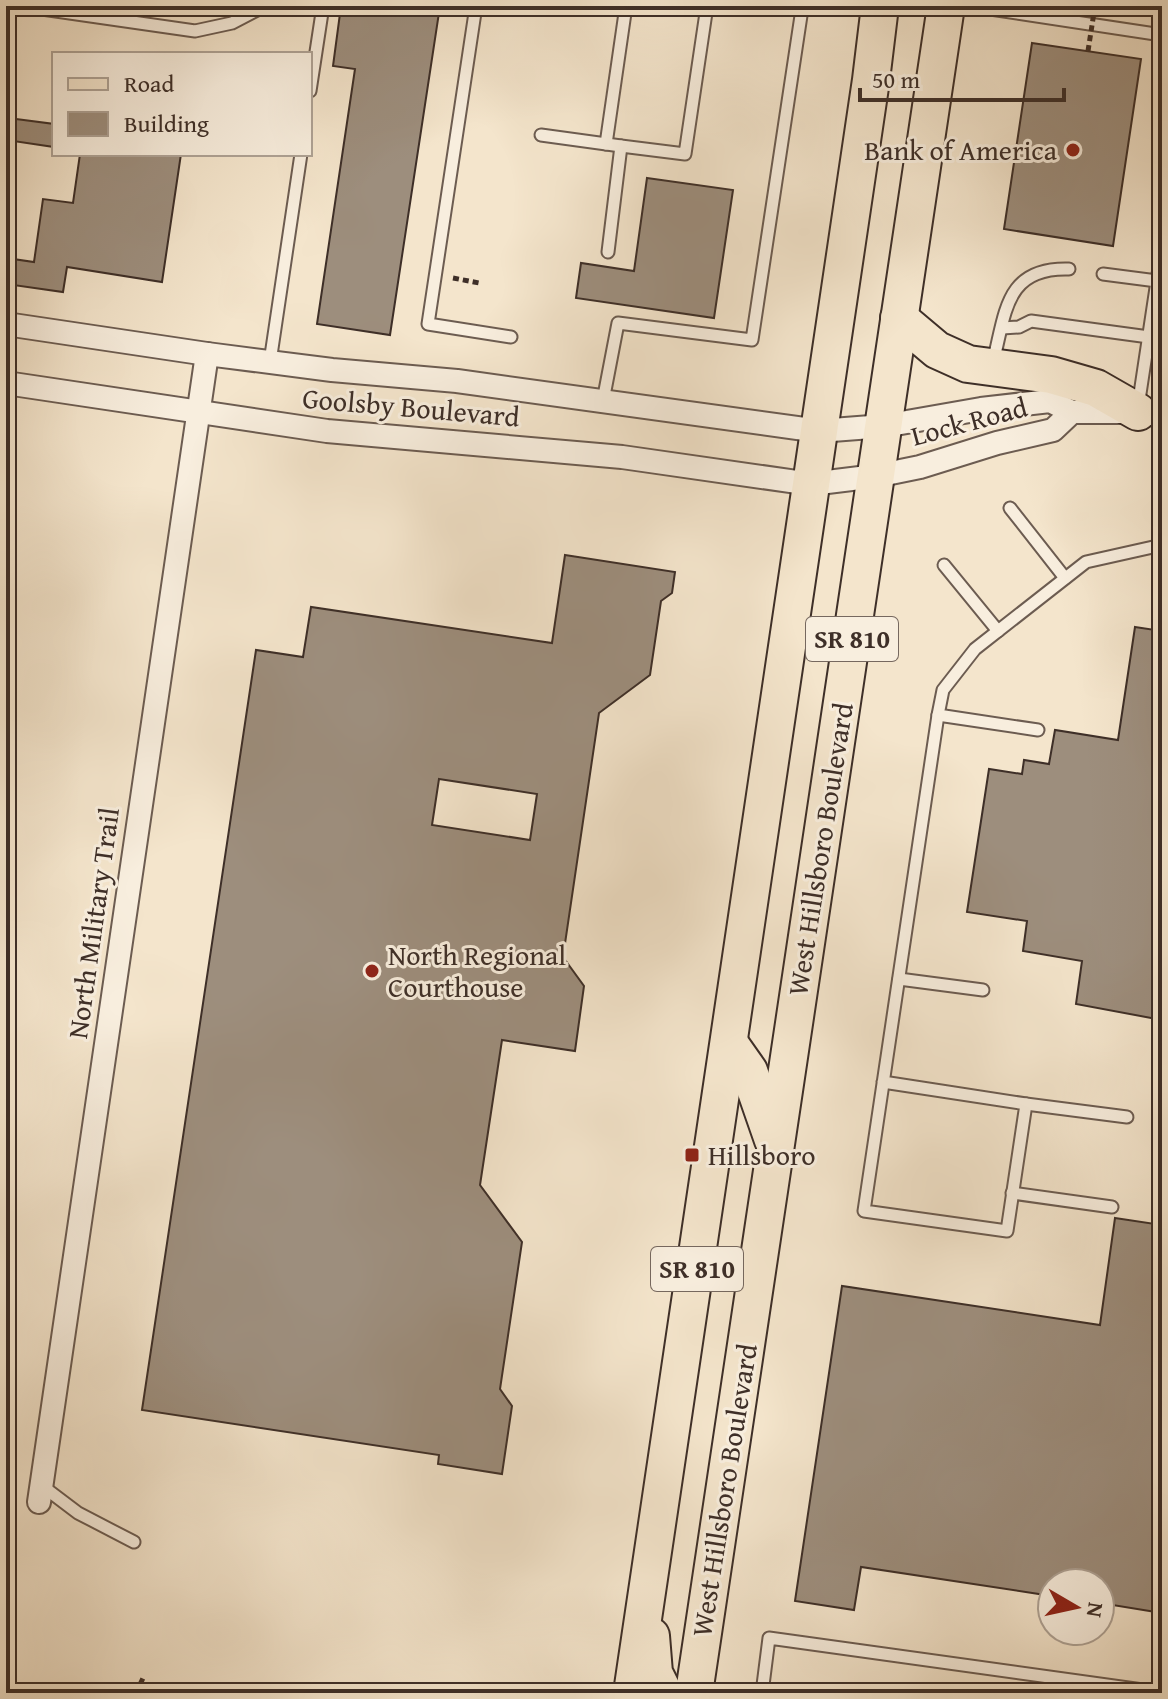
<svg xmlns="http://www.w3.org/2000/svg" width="1168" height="1699" viewBox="0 0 1168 1699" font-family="'Gentium Book Plus',serif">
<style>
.building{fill:#9d8e7d;stroke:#3e2f28;stroke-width:2;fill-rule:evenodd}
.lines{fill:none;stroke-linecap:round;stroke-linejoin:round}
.lane-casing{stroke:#6c5c51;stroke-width:15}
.street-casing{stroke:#6c5c51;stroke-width:26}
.primary-casing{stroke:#3e2f28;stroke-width:40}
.path{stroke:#3e2f28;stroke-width:5;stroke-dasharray:6 4;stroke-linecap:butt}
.lane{stroke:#f8eede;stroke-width:11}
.street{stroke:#f8eede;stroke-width:22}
.primary{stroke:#f4e5cc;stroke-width:36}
.path-bridge{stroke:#3e2f28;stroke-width:5;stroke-dasharray:6 4;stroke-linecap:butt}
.poi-dot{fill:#8f2418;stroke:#f8eede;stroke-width:3}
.labels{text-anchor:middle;stroke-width:6;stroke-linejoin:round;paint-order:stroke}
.shield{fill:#f8eede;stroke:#76685f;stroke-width:2}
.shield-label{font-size:26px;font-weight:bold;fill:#3e2f28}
.poi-label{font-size:28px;fill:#3e2f28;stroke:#f8eede;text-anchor:start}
.street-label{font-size:28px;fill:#3e2f28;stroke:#f8eede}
</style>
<rect width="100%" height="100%" fill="#f4e5cc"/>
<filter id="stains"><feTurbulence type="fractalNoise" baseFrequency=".0025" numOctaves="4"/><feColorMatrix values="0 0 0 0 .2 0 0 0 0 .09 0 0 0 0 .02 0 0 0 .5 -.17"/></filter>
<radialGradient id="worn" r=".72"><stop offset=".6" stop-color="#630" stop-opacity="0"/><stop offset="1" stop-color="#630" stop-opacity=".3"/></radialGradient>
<g class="building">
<polygon points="341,6 440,6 390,335 317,324 355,69 333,66"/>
<polygon points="1032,43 1141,59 1113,246 1004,229"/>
<polygon points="16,119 54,124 54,147 13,141"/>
<polygon points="80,154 181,154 162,282 67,267 63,292 6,284 6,258 34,262 43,199 73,203"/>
<polygon points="647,178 733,190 714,318 576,298 581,263 634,271"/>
<path d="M565,555L675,572L672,593L661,601L650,675L599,713L563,957L584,986L575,1051L502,1040L480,1185L522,1242L500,1389L512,1406L502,1474L438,1464L439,1455L142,1410L256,650L303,657L311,607L552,643ZM439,779L537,794L530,840L432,825Z"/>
<polygon points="1135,627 1162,631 1162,1020 1076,1004 1082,961 1023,951 1027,921 967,912 989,769 1022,774 1024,760 1049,764 1055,730 1118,740"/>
<polygon points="1115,1218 1162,1225 1162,1613 1100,1603 1100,1583 1052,1583 1052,1596 861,1567 854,1610 795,1601 842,1286 1100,1325"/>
</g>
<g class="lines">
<defs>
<g id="lane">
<polyline points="21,6 195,31 232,23 265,6"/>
<polyline points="476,6 428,324 511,337"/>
<polyline points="970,6 1162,35"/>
<polyline points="1157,6 1162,7"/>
<polyline points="310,91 323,6"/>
<polyline points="541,135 621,146"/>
<polyline points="606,144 626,6"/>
<polyline points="608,252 621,146 685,154 707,6"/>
<polyline points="1103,274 1157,281"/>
<polyline points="1002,328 1019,327 1031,321 1149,337"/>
<polyline points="270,362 301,154"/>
<path d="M993,362C1006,312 1005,267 1069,269"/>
<polyline points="603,401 618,323 752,340 802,9"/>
<polyline points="1138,407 1162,248"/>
<polyline points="1010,508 1065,578"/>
<polyline points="944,565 998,631"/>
<polyline points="1038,730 938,715 943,690 975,649 1086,562 1162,545"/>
<polyline points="899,979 983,990"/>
<polyline points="883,1082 1026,1104 1007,1231 864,1211 938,715"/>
<polyline points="1026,1104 1127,1117"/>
<polyline points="1012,1193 1112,1207"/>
<polyline points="41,1485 78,1513 134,1542"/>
<polyline points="762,1693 769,1638 1150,1691 1149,1693"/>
</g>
<g id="street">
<polyline points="6,324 207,354 332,370 457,381 819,431 884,426 981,409 1050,401 1072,412 1138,412 1162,415"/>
<polyline points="6,383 327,431 622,457 811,484 876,476 920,467 997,443 1053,430 1072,412"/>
<polyline points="39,1502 207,354"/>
</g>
<g id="primary">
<polyline points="899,318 937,350 968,364 1051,375 1096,388 1138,412"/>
<polyline points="730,1044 749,1071 773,1140"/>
<polyline points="651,1636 654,1673 664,1693"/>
<polyline points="632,1693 871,80 880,6"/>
<polyline points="694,1693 946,6"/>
</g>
</defs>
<use href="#lane" class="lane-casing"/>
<use href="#street" class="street-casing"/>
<use href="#primary" class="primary-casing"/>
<g class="path">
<polyline points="453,278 479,283"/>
<polyline points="136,1693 144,1676"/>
</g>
<use href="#lane" class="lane"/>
<use href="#street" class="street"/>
<use href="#primary" class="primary"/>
<polyline class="path-bridge" points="1088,51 1095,6"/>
</g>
<g class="poi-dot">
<circle cx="1073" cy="150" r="8"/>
<circle cx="372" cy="971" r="8"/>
<rect x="684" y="1147" width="16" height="16" rx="4"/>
</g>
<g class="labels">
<g class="shield">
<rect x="806" y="617" width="92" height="44" rx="6"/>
<rect x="651" y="1247" width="92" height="44" rx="6"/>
</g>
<g class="shield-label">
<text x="852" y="648">SR 810</text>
<text x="697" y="1278">SR 810</text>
</g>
<g class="poi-label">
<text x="1057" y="160" text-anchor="end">Bank of America</text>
<text x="388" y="965">North Regional<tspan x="388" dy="32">Courthouse</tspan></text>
<text x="708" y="1165">Hillsboro</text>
</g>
<g class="street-label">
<text transform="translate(411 407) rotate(5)" y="10">Goolsby Boulevard</text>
<text transform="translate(969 421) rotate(-15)" y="10">Lock Road</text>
<text transform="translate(820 849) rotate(-81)" y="10">West Hillsboro Boulevard</text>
<text transform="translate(93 923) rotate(-82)" y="10">North Military Trail</text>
<text transform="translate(724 1490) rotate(-81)" y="10">West Hillsboro Boulevard</text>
</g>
</g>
<rect width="1168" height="1699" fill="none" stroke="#f4e5cc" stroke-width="32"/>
<rect x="8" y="8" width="1152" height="1683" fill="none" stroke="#3e2f28" stroke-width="4"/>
<rect x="16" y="16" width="1136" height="1667" fill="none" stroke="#3e2f28" stroke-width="2"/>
<rect x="52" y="52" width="260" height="104" fill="#f8eede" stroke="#aea295" stroke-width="2"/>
<rect x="68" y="78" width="40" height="12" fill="#f4e5cc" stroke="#aea295" stroke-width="2"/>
<text x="124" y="92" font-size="24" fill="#3e2f28">Road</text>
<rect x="68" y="112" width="40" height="24" fill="#9d8e7d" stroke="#aea295" stroke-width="2"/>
<text x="124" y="132" font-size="24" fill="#3e2f28">Building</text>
<g transform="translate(1076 1607) rotate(99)"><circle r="38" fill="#f8eede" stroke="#aea295" stroke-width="2"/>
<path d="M0-6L14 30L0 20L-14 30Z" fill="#8f2418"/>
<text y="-12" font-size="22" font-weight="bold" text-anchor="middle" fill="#3e2f28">N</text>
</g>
<path d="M860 88v12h204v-12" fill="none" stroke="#3e2f28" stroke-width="4"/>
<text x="872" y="88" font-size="24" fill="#3e2f28" stroke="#f8eede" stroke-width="6" paint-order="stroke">50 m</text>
<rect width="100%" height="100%" filter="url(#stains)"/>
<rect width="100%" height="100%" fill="url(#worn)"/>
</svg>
